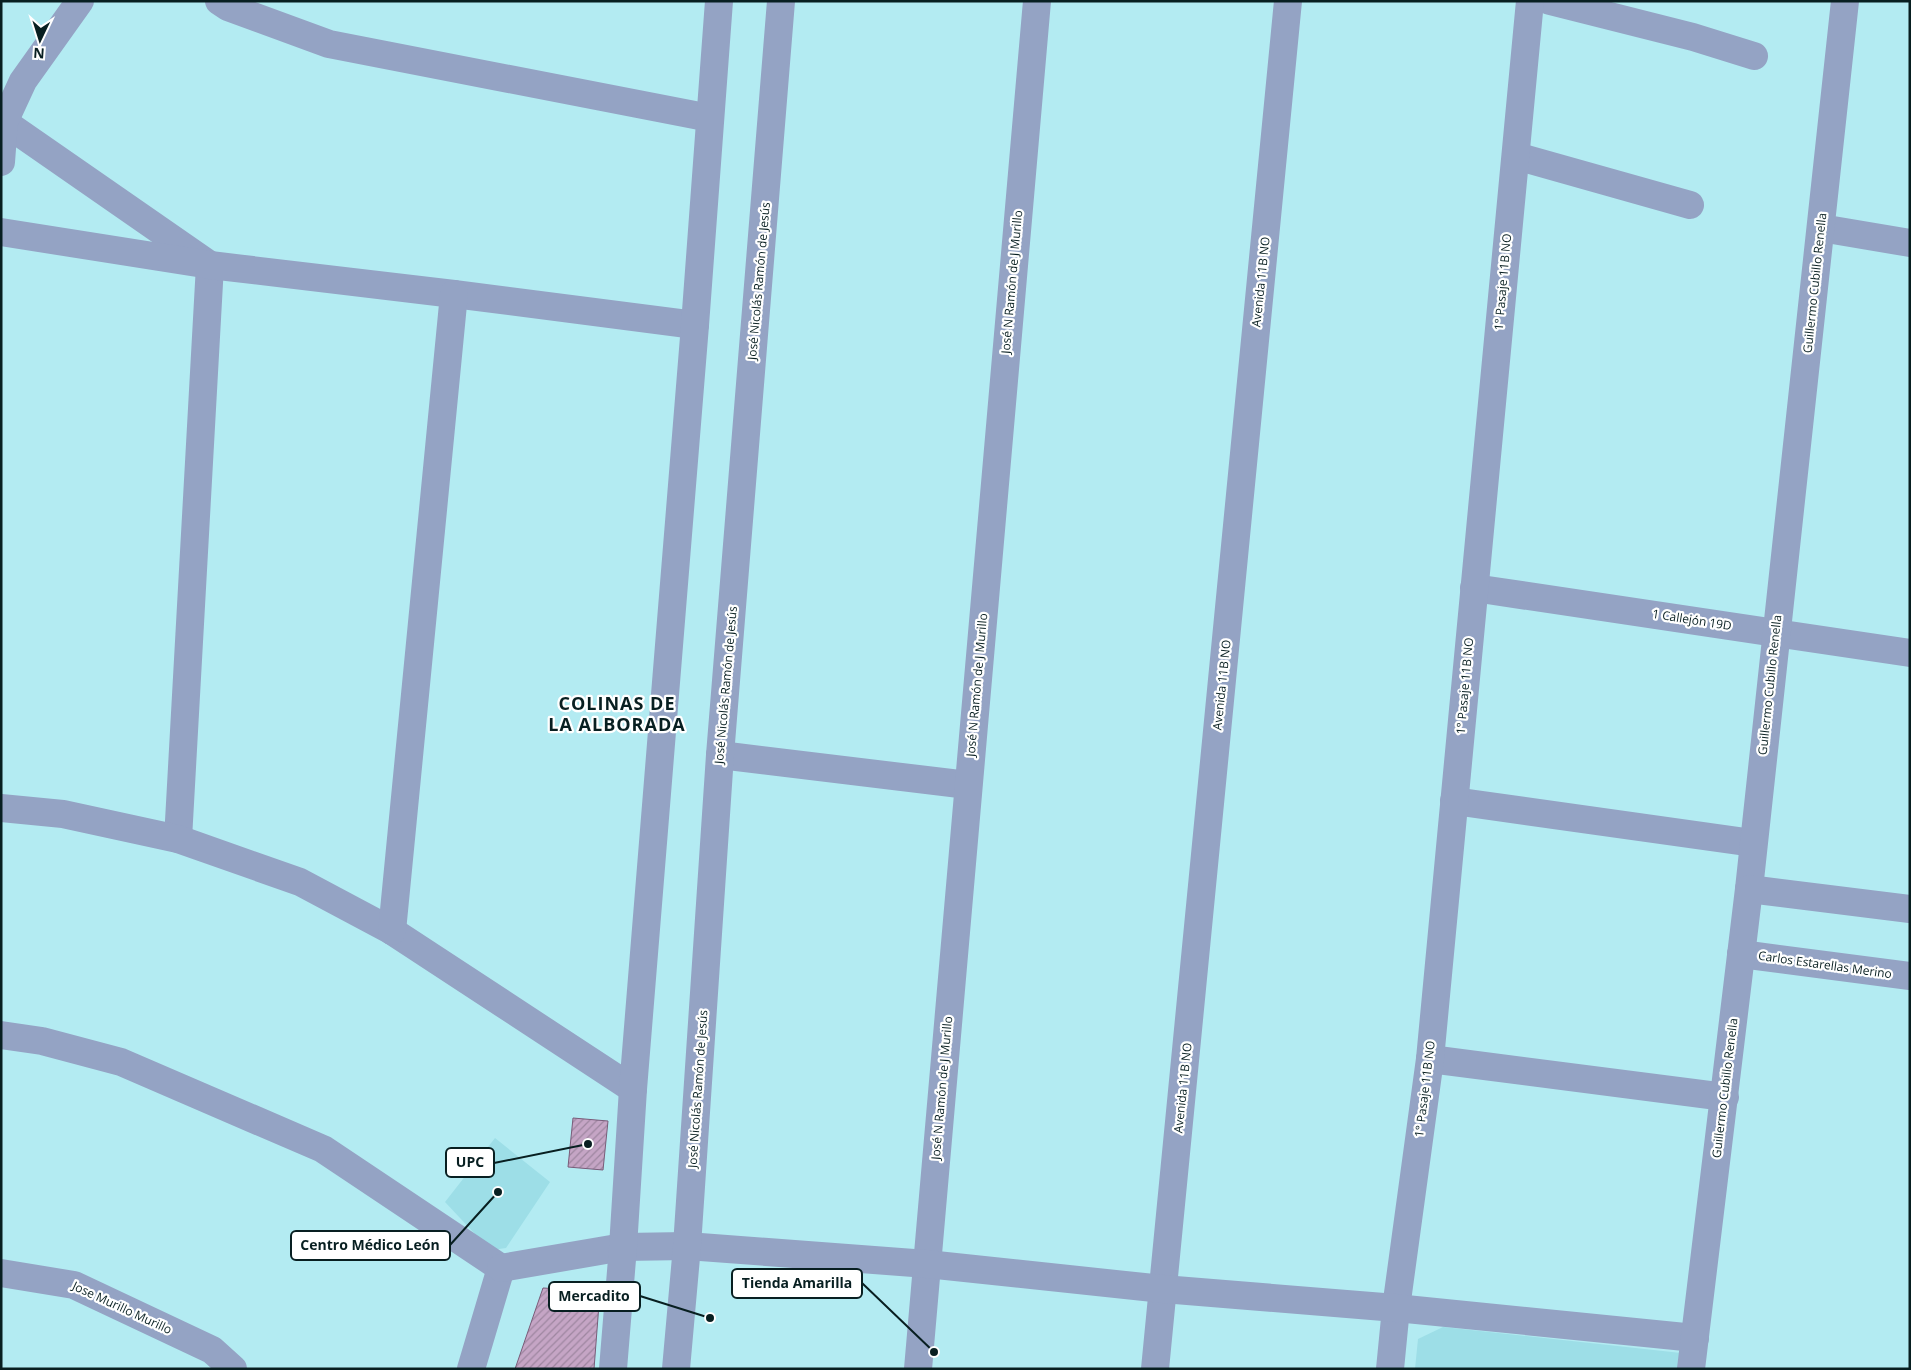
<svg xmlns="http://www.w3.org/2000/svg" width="1911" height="1370" viewBox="0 0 1911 1370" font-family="'Open Sans',sans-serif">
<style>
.built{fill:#9ddee7}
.building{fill:url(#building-hatch);stroke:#795c79}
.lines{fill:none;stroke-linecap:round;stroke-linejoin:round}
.minor{stroke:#94a3c4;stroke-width:28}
.tertiary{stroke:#94a3c4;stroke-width:28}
.labels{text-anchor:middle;stroke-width:4.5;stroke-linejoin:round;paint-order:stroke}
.street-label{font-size:12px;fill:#081f21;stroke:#fff}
.district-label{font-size:18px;font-weight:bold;letter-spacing:1px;fill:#081f21;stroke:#fff}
.leader{fill:none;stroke:#081f21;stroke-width:2}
.callout-dot{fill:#081f21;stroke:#fff;stroke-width:2}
.callout{fill:#fff;stroke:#081f21;stroke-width:2}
.callout-label{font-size:14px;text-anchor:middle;font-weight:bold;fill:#081f21}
</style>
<defs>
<pattern id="building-hatch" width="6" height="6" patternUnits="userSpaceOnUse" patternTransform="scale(1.25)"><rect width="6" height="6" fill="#c5a5c5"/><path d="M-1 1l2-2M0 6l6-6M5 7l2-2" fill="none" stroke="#9e86a0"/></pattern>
</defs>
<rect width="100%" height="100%" fill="#b3ebf2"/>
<g class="built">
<polygon points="495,1138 550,1182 506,1248 499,1249 489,1249 445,1202"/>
<polygon points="1443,1327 1681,1353 1679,1369 1415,1369 1418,1339"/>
</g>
<g class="building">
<polygon points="573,1118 608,1121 603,1170 568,1167"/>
<polygon points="543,1288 600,1291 594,1369 515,1369"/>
</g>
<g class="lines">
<g class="minor">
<polyline points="219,1 228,7 329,44 710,118"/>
<polyline points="1550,1 1693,37 1754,56"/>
<polyline points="1,120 210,265 178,839"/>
<polyline points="1516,156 1690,205"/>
<polyline points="1,162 4,122 23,81 80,1"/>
<polyline points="1821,228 1910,243"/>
<polyline points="1,232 210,265 454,294 695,325"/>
<polyline points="1474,588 1910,653"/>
<polyline points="720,755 968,785"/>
<polyline points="1454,801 1753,843"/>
<polyline points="1,808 63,814 178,839 300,882 392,931 633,1089"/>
<polyline points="1749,889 1845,1"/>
<polyline points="392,931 454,294"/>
<polyline points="1,1035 42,1041 121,1062 323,1149 501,1268 471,1369"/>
<polyline points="1430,1059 1725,1097"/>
<polyline points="1,1273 74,1285 212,1350 233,1369"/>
<polyline points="918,1369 1037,1"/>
<polyline points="1155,1369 1288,1"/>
<polyline points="1390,1369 1396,1308 1430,1059 1530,1"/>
</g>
<g class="tertiary">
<polyline points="1741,954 1910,976"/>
<polyline points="501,1268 623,1247 687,1246 927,1264 1163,1289 1396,1308 1695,1338"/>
<polyline points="613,1369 623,1247 633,1089 695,325 719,1"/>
<polyline points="676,1369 687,1246 720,755 781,1"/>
<polyline points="1691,1369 1749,889 1910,909"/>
</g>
</g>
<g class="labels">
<g class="street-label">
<text transform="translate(759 281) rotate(-85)" y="4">José Nicolás Ramón de Jesús</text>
<text transform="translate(1012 282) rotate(-85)" y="4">José N Ramón de J Murillo</text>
<text transform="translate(1261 282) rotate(-84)" y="4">Avenida 11B NO</text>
<text transform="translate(1503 282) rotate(-85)" y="4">1° Pasaje 11B NO</text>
<text transform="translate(1815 283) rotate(-84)" y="4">Guillermo Cubillo Renella</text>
<text transform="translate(1692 620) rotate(9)" y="4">1 Callejón 19D</text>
<text transform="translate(726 685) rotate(-85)" y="4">José Nicolás Ramón de Jesús</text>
<text transform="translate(977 685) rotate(-85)" y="4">José N Ramón de J Murillo</text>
<text transform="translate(1222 685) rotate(-84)" y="4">Avenida 11B NO</text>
<text transform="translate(1770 685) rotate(-84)" y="4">Guillermo Cubillo Renella</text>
<text transform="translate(1465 686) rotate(-85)" y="4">1° Pasaje 11B NO</text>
<text transform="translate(1825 965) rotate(8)" y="4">Carlos Estarellas Merino</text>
<text transform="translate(942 1088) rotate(-85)" y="4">José N Ramón de J Murillo</text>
<text transform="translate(1183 1088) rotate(-84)" y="4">Avenida 11B NO</text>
<text transform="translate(1725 1088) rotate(-83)" y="4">Guillermo Cubillo Renella</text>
<text transform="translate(698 1089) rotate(-86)" y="4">José Nicolás Ramón de Jesús</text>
<text transform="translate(1425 1089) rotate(-83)" y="4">1° Pasaje 11B NO</text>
<text transform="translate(122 1308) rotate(25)" y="4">Jose Murillo Murillo</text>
</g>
<g class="district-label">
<text x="617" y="710">COLINAS DE<tspan x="617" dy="21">LA ALBORADA</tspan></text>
</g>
</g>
<path class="leader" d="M588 1144L494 1163M498 1192L450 1245M934 1352L862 1283M710 1318L640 1296"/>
<g class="callout-dot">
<circle cx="588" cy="1144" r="5"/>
<circle cx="498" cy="1192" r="5"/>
<circle cx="934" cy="1352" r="5"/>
<circle cx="710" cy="1318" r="5"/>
</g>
<g class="callout">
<rect x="446" y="1148" width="48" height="29" rx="5"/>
<rect x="291" y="1231" width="159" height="29" rx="5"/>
<rect x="732" y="1269" width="130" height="29" rx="5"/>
<rect x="549" y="1282" width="91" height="29" rx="5"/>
</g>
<g class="callout-label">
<text x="470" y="1167">UPC</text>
<text x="370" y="1250">Centro Médico León</text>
<text x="797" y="1288">Tienda Amarilla</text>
<text x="594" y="1301">Mercadito</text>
</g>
<rect width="1911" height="1370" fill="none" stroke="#081f21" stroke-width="5"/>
<g transform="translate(40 40) rotate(184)" stroke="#ffffff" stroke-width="4" paint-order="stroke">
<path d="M0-4L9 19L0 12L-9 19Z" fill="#081f21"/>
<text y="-8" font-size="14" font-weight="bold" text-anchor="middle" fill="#081f21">N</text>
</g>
</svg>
